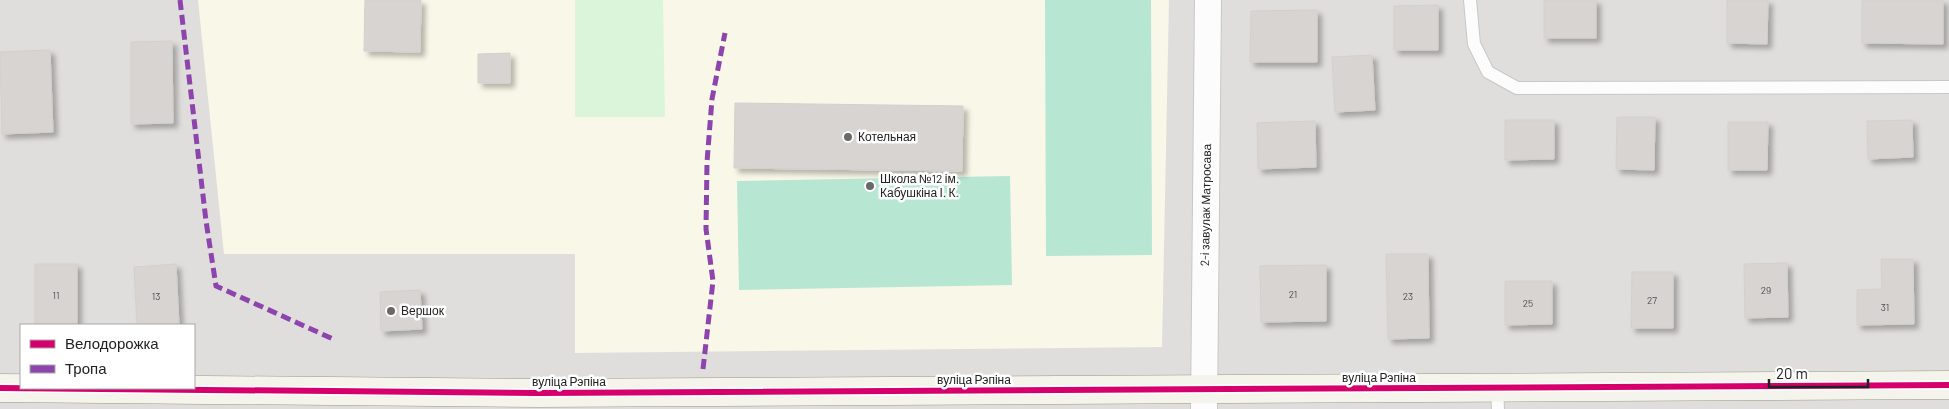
<svg xmlns="http://www.w3.org/2000/svg" width="1949" height="409" viewBox="0 0 1949 409" font-family="Barlow,sans-serif">
<style>
.residential{fill:#dfdedc;fill-rule:evenodd}
.education{fill:#f8f7e8}
.park{fill:#daf5da}
.pitch{fill:#b7e6d2}
.building{fill:#d7d4d2;stroke:#d3d0cc;filter:url(#shadow)}
.lines{fill:none;stroke-linecap:round;stroke-linejoin:round}
.lane-casing{stroke:#c9c8c7;stroke-width:14}
.street-casing{stroke:#c9c8c7;stroke-width:28}
.secondary-casing{stroke:#999a82;stroke-width:29}
.lane{stroke:#fdfcfc;stroke-width:12}
.street{stroke:#fdfcfc;stroke-width:26}
.secondary{stroke:#f4f4ed;stroke-width:28}
.quiet{stroke:#8e44ad;stroke-width:5;stroke-dasharray:10 5;stroke-linecap:butt}
.cycleway-casing{stroke:#fff;stroke-width:9}
.cycleway{stroke:#d6006c;stroke-width:6}
.poi-dot{fill:#6a6968;stroke:#fff;stroke-width:2}
.labels{text-anchor:middle;stroke-width:5;stroke-linejoin:round;paint-order:stroke}
.number-label{font-size:10px;fill:#4f4e4e}
.poi-label{font-size:12px;fill:#222;stroke:#fff;text-anchor:start}
.street-label{font-size:12px;fill:#222;stroke:#fff}
</style>
<defs>
<filter id="shadow"><feDropShadow dx="4.5" dy="4.5" stdDeviation="2.5" flood-color="#0004"/></filter>
</defs>
<rect width="100%" height="100%" fill="#f0eeeb"/>
<path class="residential" d="M0,0H1949V409H0ZM21,325H194V388H21Z"/>
<polygon class="education" points="198,0 1169,0 1162,347 575,353 575,254 224,254"/>
<polygon class="park" points="575,0 663,0 665,117 575,117"/>
<g class="pitch">
<polygon points="1045,0 1151,0 1152,255 1046,256"/>
<polygon points="1010,176 1012,285 739,290 737,181"/>
</g>
<g class="building">
<polygon points="365,0 421,0 420,52 364,51"/>
<rect x="1544" y="0" width="52" height="38"/>
<polygon points="1727,0 1768,0 1767,44 1727,43"/>
<polygon points="1862,0 1943,0 1943,44 1862,43"/>
<polygon points="1438,5 1438,50 1394,50 1394,6"/>
<polygon points="1317,10 1317,62 1250,62 1251,11"/>
<polygon points="172,41 173,123 131,124 131,42"/>
<polygon points="50,50 53,132 2,134 0,52"/>
<polygon points="510,53 510,83 478,83 478,54"/>
<polygon points="1372,55 1375,110 1335,112 1332,57"/>
<polygon points="735,103 963,106 962,171 734,168"/>
<polygon points="1617,117 1655,117 1654,170 1616,169"/>
<polygon points="1505,120 1554,120 1554,159 1505,160"/>
<polygon points="1912,120 1913,157 1868,159 1867,121"/>
<polygon points="1315,121 1316,167 1258,169 1257,123"/>
<polygon points="1728,122 1768,122 1767,170 1728,170"/>
<polygon points="1386,254 1428,254 1429,338 1388,339"/>
<polygon points="1881,259 1913,259 1914,324 1857,325 1857,290 1882,289"/>
<polygon points="1787,263 1788,317 1745,318 1744,264"/>
<rect x="35" y="264" width="42" height="61"/>
<polygon points="176,264 179,325 137,325 134,267"/>
<polygon points="1326,265 1326,321 1261,322 1260,266"/>
<polygon points="1632,272 1673,272 1673,328 1631,328"/>
<polygon points="1505,281 1552,281 1552,324 1505,325"/>
<polygon points="420,290 422,329 381,331 380,292"/>
</g>
<g class="lines">
<defs>
<g id="lane">
<polyline points="1470,0 1474,44 1488,72 1517,88 1949,87"/>
<polyline points="1497,388 1498,409"/>
</g>
<polyline id="street" points="1204,409 1208,0"/>
<polyline id="secondary" points="0,388 538,393 1949,385"/>
</defs>
<use href="#lane" class="lane-casing"/>
<use href="#street" class="street-casing"/>
<use href="#secondary" class="secondary-casing"/>
<use href="#lane" class="lane"/>
<use href="#street" class="street"/>
<use href="#secondary" class="secondary"/>
<g class="quiet">
<polyline points="180,0 206,221 216,286 333,339"/>
<polyline points="703,369 713,281 706,229 707,162 712,99 725,33"/>
</g>
<defs>
<polyline id="cycleway" points="0,388 538,393 1949,385"/>
</defs>
<use href="#cycleway" class="cycleway-casing"/>
<use href="#cycleway" class="cycleway"/>
</g>
<g class="poi-dot">
<circle cx="848" cy="137" r="5"/>
<circle cx="870" cy="186" r="5"/>
<circle cx="391" cy="311" r="5"/>
</g>
<g class="labels">
<g class="number-label">
<text x="1766" y="294">29</text>
<text x="1293" y="298">21</text>
<text x="56" y="299">11</text>
<text x="156" y="300">13</text>
<text x="1408" y="300">23</text>
<text x="1652" y="304">27</text>
<text x="1528" y="307">25</text>
<text x="1885" y="311">31</text>
</g>
<g class="poi-label">
<text x="858" y="141">Котельная</text>
<text x="880" y="183">Школа №12 ім.<tspan x="880" dy="14">Кабушкіна І. К.</tspan></text>
<text x="401" y="315">Вершок</text>
</g>
<g class="street-label">
<text transform="translate(1206 205) rotate(-89)" y="4">2-і завулак Матросава</text>
<text x="1379" y="382">вуліца Рэпіна</text>
<text x="974" y="384">вуліца Рэпіна</text>
<text x="569" y="386">вуліца Рэпіна</text>
</g>
</g>
<rect x="20" y="324" width="175" height="65" fill="#ffffff" stroke="#a7a7a7"/>
<rect x="30" y="340" width="25" height="8" fill="#d6006c" stroke="#a7a7a7"/>
<text x="65" y="349" font-size="15" fill="#222222">Велодорожка</text>
<rect x="30" y="365" width="25" height="8" fill="#8e44ad" stroke="#a7a7a7"/>
<text x="65" y="374" font-size="15" fill="#222222">Тропа</text>
<path d="M1769 379v8h99v-8" fill="none" stroke="#222222" stroke-width="2.5"/>
<text x="1776" y="379" font-size="15" fill="#222222" stroke="#ffffff" stroke-width="4" paint-order="stroke">20 m</text>
</svg>
